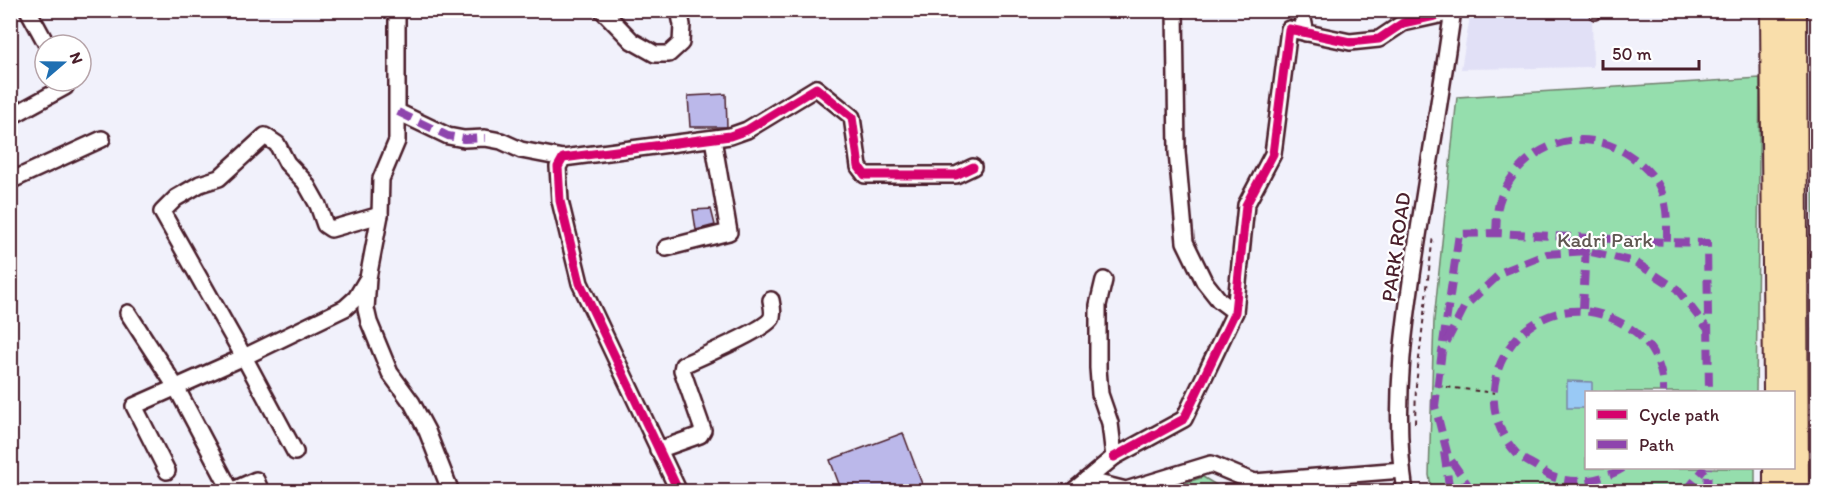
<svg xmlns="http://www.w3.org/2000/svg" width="1828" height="502" viewBox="0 0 1828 502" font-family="Itim,sans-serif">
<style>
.built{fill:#e1e0f6}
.green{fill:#95dead;stroke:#707e6c;stroke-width:1.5}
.water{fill:#99c9f5;stroke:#7985a4;stroke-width:1.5}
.building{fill:#bbb8ea;stroke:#4a1f2b;stroke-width:1.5}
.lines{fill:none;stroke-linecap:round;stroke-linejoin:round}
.service-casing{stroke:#4a1f2b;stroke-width:12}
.minor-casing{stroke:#4a1f2b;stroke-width:20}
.trunk-casing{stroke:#4a1f2b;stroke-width:30}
.path{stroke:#4a1f2b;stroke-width:2;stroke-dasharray:4.5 4.5;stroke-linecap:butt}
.service{stroke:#fff;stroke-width:8}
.minor{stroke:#fff;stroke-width:15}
.trunk{stroke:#f9deab;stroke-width:26}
.quiet{stroke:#8e44ad;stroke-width:8;stroke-dasharray:15 8;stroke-linecap:butt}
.cycleway-casing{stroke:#fff;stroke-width:13}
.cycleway{stroke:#d6006c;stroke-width:9}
.labels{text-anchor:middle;stroke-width:4.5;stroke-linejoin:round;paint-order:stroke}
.park-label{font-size:21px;fill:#605852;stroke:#fff}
.street-label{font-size:21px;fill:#4a1f2b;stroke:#fff}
</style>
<rect width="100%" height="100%" fill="#f1f1fb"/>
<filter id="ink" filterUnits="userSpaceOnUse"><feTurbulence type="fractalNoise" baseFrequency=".0167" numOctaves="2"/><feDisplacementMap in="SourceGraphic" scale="12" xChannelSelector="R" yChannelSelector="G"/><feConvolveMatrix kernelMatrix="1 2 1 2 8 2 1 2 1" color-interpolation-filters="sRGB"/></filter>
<g filter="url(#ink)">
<polygon class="built" points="1471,11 1592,11 1593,67 1461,69"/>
<g class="green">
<polygon points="1817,76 1817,473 1814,472 1815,384 1812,78"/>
<polygon points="1760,78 1756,392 1586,392 1586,468 1755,468 1755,491 1432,492 1429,475 1434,320 1457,97"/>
<polygon points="1203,477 1226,491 1162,491"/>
</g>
<polygon class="water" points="1567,381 1592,382 1592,392 1586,392 1586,408 1567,408"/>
<g class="building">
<polygon points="726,94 727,127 690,127 688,96"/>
<polygon points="711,209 715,225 696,230 693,210"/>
<polygon points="903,433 925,492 910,492 908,488 898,492 842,492 830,460"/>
</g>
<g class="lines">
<defs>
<polyline id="service" points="1595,10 1595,15"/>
<g id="minor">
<polyline points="28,10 47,45"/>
<polyline points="401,10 397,15 397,141 381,179 380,215 368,278 366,309 369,322 390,373 412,403 427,431 451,492"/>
<polyline points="602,10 632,41 655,54 669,54 681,43 682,25 679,10"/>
<polyline points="1175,10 1177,152 1185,242 1204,281 1219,300 1235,312"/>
<polyline points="1301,10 1306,33"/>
<polyline points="398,112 448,136 464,139 485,138 501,141 521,150 563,158"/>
<polyline points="10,117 65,87 64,81"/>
<polyline points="10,181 102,139"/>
<polyline points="666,248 729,232 713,139"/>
<polyline points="128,313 176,387 231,491 256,480 261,492"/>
<path d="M658,450L700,435L703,430L682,370L683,365C698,358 764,330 771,319C774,314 772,306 771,300"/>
<polyline points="295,452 244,357 162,212 176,198 200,184 219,178 265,136 277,144 287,163 305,182 318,205 325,225 331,229 380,215"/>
<polyline points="1114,457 1184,419 1235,312 1246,205 1273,154 1289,29 1350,42 1379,39 1403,23 1453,12"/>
<polyline points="167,471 134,406 244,357 345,308 356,298 366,281"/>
<polyline points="1086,480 1126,490 1211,464 1254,482 1402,470"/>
<polyline points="679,492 580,283 560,201 558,167 563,158 730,136 747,130 816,88 852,117 859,167 865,175 956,175 973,167"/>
<polyline points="1072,492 1114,457 1110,423 1100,394 1098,368 1098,305 1104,280"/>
<path d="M1405,492C1391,402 1406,311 1420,223C1431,152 1443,81 1453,10"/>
</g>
<g id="trunk">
<polyline points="1774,10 1777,392"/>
<polyline points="1793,10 1795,492"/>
<polyline points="1777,468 1777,492"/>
</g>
</defs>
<use href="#service" class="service-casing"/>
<use href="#minor" class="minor-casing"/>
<use href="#trunk" class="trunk-casing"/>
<g class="path">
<polyline points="1438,386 1495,393"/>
<polyline points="1415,423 1416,385 1433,235"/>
</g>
<use href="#service" class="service"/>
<use href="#minor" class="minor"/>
<use href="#trunk" class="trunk"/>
<g class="quiet">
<polyline points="398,112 448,136 464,139 485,138"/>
<path d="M1496,233C1497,222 1496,208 1501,197C1523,145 1580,123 1629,155C1641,163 1654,175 1660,188C1668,206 1667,223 1667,242L1707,243L1709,392"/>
<polyline points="1583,309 1586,244"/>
<polyline points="1443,343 1459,234 1496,233 1667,242"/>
<polyline points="1444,452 1450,492"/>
<path d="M1623,468C1604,480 1575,485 1553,477C1547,475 1542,470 1537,467C1531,463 1523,460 1518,455C1450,383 1537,268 1628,327C1650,340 1664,367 1663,392"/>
<polyline points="1473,492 1448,456 1435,406 1442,351 1465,306 1502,272 1547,254 1587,251 1635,262 1677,289 1707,328"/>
<polyline points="1685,492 1705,468"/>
<polyline points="1707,492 1708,468"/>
</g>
<defs>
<g id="cycleway">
<polyline points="1114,457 1184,419 1235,312 1246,205 1273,154 1289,29 1350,42 1379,39 1403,23 1453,12"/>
<polyline points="679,492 580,283 560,201 558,167 563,158 730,136 747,130 816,88 852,117 859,167 865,175 956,175 973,167"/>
</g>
</defs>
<use href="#cycleway" class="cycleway-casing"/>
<use href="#cycleway" class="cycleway"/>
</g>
</g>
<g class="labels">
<g class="park-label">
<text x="1605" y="247">Kadri Park</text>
</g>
<g class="street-label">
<text transform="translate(1396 247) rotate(-82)" y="7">PARK ROAD</text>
</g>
</g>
<rect width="1828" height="502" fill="none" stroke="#fff" stroke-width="36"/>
<rect x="18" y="18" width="1792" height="466" fill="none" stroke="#4a1f2b" stroke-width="2" filter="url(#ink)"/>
<rect x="1585" y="391" width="210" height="78" fill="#ffffff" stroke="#b7a5aa" stroke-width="1.5"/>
<rect x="1597" y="410" width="30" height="9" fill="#d6006c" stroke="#b7a5aa" stroke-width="1.5"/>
<text x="1639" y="421" font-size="18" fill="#4a1f2b">Cycle path</text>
<rect x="1597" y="440" width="30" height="9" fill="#8e44ad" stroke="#b7a5aa" stroke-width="1.5"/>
<text x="1639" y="451" font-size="18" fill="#4a1f2b">Path</text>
<g transform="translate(63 63) rotate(70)"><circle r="28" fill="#ffffff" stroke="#b7a5aa" stroke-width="1.5"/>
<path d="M0-4.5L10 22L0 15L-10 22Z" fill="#1f6fb2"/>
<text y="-9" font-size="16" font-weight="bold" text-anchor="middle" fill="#4a1f2b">N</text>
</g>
<path d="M1603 60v9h96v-9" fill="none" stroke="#4a1f2b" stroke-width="3"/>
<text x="1612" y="60" font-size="18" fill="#4a1f2b" stroke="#ffffff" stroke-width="4.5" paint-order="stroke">50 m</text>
</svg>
